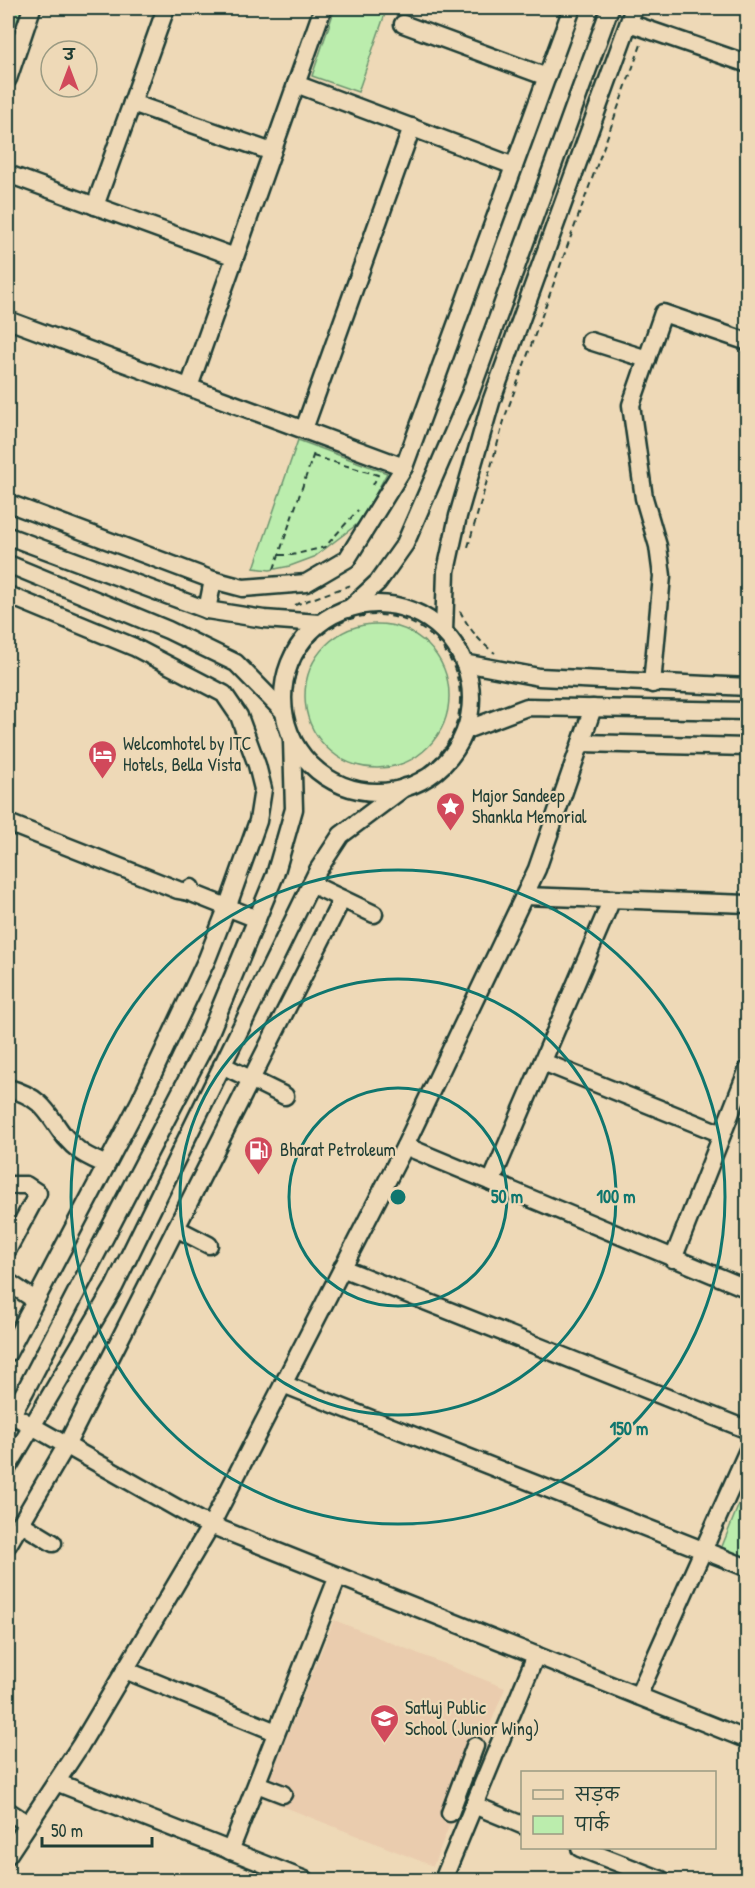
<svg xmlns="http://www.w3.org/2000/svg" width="755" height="1888" viewBox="0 0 755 1888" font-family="'Patrick Hand','Playpen Sans Deva',sans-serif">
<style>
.built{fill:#eaccae}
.green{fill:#bbedad;stroke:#6d9570;stroke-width:1.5}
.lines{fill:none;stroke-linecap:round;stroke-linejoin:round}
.minor-casing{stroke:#1f3d34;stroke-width:21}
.path{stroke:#1f3d34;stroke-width:2;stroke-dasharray:6 4.5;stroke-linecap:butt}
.minor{stroke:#eed9b7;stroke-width:16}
.ring{fill:none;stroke:#0f766e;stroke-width:3}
.labels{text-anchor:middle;stroke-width:4.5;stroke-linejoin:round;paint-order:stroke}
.poi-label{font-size:18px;fill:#1f3d34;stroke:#eed9b7;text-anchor:start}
.centre{fill:#0f766e;stroke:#eed9b7;stroke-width:3}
.ring-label{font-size:18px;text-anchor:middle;font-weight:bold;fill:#0f766e;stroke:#eed9b7;stroke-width:4.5;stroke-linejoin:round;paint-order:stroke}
</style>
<rect width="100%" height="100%" fill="#eed9b7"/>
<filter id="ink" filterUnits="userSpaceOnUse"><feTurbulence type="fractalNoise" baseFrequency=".0167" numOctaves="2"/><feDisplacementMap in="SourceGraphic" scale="12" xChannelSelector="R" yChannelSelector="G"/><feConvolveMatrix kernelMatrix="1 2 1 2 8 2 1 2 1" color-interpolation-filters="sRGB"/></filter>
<g filter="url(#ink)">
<polygon class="built" points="334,1620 505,1688 433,1866 262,1798"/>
<g class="green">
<polygon points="8,8 22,8 8,48"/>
<polygon points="335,8 387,8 358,92 312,76"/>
<polygon points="298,440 387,473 360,522 314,557 290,566 270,570 254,568"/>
<circle cx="377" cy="696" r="72"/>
<polygon points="747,1484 747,1560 721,1549"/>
</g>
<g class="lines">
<defs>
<g id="minor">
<polyline points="629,23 748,64"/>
<polyline points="403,24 547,77"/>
<polyline points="8,79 32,8"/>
<polyline points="296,84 514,166"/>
<polyline points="132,103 272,152"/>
<polyline points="8,174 235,257"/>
<polyline points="95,206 166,8"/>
<polyline points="8,320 404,467"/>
<polyline points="590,341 647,359"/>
<polyline points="189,387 323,8"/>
<polyline points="304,429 412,127"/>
<polyline points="8,503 213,580 243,588 306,583 347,559 404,467 572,8"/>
<polyline points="8,536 207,610 264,619 319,623"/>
<polyline points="8,564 168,630 236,663 282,710"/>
<polyline points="8,595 134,647 224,694 239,716 257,765 263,789 258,821 227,908 207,959 140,1101 8,1353"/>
<circle cx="377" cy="698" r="94"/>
<polyline points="350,608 378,582 405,544 470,394 610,8"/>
<polyline points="207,610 213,580"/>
<polyline points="444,632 446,571 458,516 491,402 634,8"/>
<polyline points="464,663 539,677 748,687"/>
<polyline points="652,684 662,576 658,546 644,498 631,405 663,313 748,342"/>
<polyline points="466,730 527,707 748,711"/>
<polyline points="581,743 748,747"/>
<polyline points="8,823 178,890 189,892"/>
<polyline points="311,884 374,914"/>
<polyline points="191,888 189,892 257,919"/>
<polyline points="524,896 748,904"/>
<polyline points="543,1062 722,1134"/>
<polyline points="222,1065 285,1096"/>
<path d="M8,1088C56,1101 48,1128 81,1152C88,1157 98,1161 106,1165"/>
<polyline points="405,1146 748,1289"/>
<polyline points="491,1182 612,899"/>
<polyline points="8,1185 26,1185 38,1193 8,1249"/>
<polyline points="176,1228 209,1245"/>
<polyline points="673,1259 748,1069"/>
<polyline points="342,1268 748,1430"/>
<polyline points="8,1282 35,1300"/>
<polyline points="283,1384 748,1568"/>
<polyline points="11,1414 198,1520 748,1740"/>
<polyline points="8,1421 25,1391 205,1045 275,875 294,809 292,741"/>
<polyline points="8,1467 114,1287 318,870 341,835 405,787"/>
<polyline points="20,1523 53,1543"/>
<polyline points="8,1545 66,1446 342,899"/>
<polyline points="125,1670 276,1732"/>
<polyline points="638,1696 748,1450"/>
<polyline points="56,1782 305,1880"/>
<polyline points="257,1784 283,1794"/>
<polyline points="474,1805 522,1825"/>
<polyline points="8,1811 28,1824"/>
<polyline points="450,1813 475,1746"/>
<polyline points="580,1848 662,1880"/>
<polyline points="230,1851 338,1576"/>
<polyline points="8,1855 80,1746 211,1525 405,1146 537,869 593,708"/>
<polyline points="443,1880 536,1655"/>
</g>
</defs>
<use href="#minor" class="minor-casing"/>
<g class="path">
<polyline points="653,10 654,8"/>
<polyline points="313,456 378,475 373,485"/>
<polyline points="468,547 506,414 642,42"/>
<polyline points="279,555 292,555 325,547 358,510"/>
<polyline points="274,569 314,453"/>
<polyline points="295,605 351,585"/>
<path d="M460,611C468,627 480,643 495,653"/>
<circle cx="376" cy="699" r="84"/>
</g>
<use href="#minor" class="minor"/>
</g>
</g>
<g class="ring">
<circle cx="398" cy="1197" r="109"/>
<circle cx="398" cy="1197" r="218"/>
<circle cx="398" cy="1197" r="327"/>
</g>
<defs>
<symbol id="hotel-pin" viewBox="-11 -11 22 30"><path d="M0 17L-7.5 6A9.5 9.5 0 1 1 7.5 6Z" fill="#d1495b" stroke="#eed9b7"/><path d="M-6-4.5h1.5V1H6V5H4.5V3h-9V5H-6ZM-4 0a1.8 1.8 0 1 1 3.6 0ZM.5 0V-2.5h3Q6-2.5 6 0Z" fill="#fff"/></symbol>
<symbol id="sight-pin" viewBox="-11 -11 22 30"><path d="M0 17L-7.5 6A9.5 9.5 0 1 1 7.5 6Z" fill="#d1495b" stroke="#eed9b7"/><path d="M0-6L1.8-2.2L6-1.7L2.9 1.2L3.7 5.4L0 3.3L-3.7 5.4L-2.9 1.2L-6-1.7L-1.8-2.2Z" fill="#fff"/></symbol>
<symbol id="fuel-pin" viewBox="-11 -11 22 30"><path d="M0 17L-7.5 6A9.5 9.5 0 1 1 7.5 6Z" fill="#d1495b" stroke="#eed9b7"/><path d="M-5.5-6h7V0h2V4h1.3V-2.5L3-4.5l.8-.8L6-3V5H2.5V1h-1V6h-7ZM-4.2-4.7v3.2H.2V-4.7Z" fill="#fff"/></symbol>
<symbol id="school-pin" viewBox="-11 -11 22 30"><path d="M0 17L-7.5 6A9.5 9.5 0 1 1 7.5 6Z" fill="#d1495b" stroke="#eed9b7"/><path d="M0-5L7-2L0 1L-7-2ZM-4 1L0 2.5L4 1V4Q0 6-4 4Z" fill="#fff"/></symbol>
</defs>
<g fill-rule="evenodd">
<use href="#hotel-pin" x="86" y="738" width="33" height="45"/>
<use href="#sight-pin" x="434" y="790" width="33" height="45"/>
<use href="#fuel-pin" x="242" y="1134" width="33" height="45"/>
<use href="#school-pin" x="368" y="1702" width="33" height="45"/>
</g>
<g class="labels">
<g class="poi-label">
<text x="123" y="750">Welcomhotel by ITC<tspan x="123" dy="21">Hotels, Bella Vista</tspan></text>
<text x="472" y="802">Major Sandeep<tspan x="472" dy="21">Shankla Memorial</tspan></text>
<text x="280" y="1156">Bharat Petroleum</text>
<text x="405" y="1714">Satluj Public<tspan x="405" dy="21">School (Junior Wing)</tspan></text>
</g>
</g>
<circle cx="398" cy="1197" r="9" class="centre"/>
<g class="ring-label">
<text x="507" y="1203">50 m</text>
<text x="616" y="1203">100 m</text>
<text x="629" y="1435">150 m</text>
</g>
<rect width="755" height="1888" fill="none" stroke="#eed9b7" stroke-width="30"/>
<rect x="15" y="15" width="725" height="1858" fill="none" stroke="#1f3d34" stroke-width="2" filter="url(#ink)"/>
<rect x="521" y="1771" width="195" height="78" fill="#eed9b7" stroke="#9b9b83" stroke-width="1.5"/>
<rect x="533" y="1790" width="30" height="9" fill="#eed9b7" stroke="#9b9b83" stroke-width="1.5"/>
<text x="575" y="1801" font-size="18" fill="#1f3d34">सड़क</text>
<rect x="533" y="1816" width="30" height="18" fill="#bbedad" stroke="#9b9b83" stroke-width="1.5"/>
<text x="575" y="1831" font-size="18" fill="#1f3d34">पार्क</text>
<g transform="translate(69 69)"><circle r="28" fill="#eed9b7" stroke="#9b9b83" stroke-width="1.5"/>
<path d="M0-4.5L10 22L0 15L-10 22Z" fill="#d1495b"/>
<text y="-9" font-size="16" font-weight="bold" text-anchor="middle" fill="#1f3d34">उ</text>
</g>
<path d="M42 1837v9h110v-9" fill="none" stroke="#1f3d34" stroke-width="3"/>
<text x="51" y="1837" font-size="18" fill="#1f3d34" stroke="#eed9b7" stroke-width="4.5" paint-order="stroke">50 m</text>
</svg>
